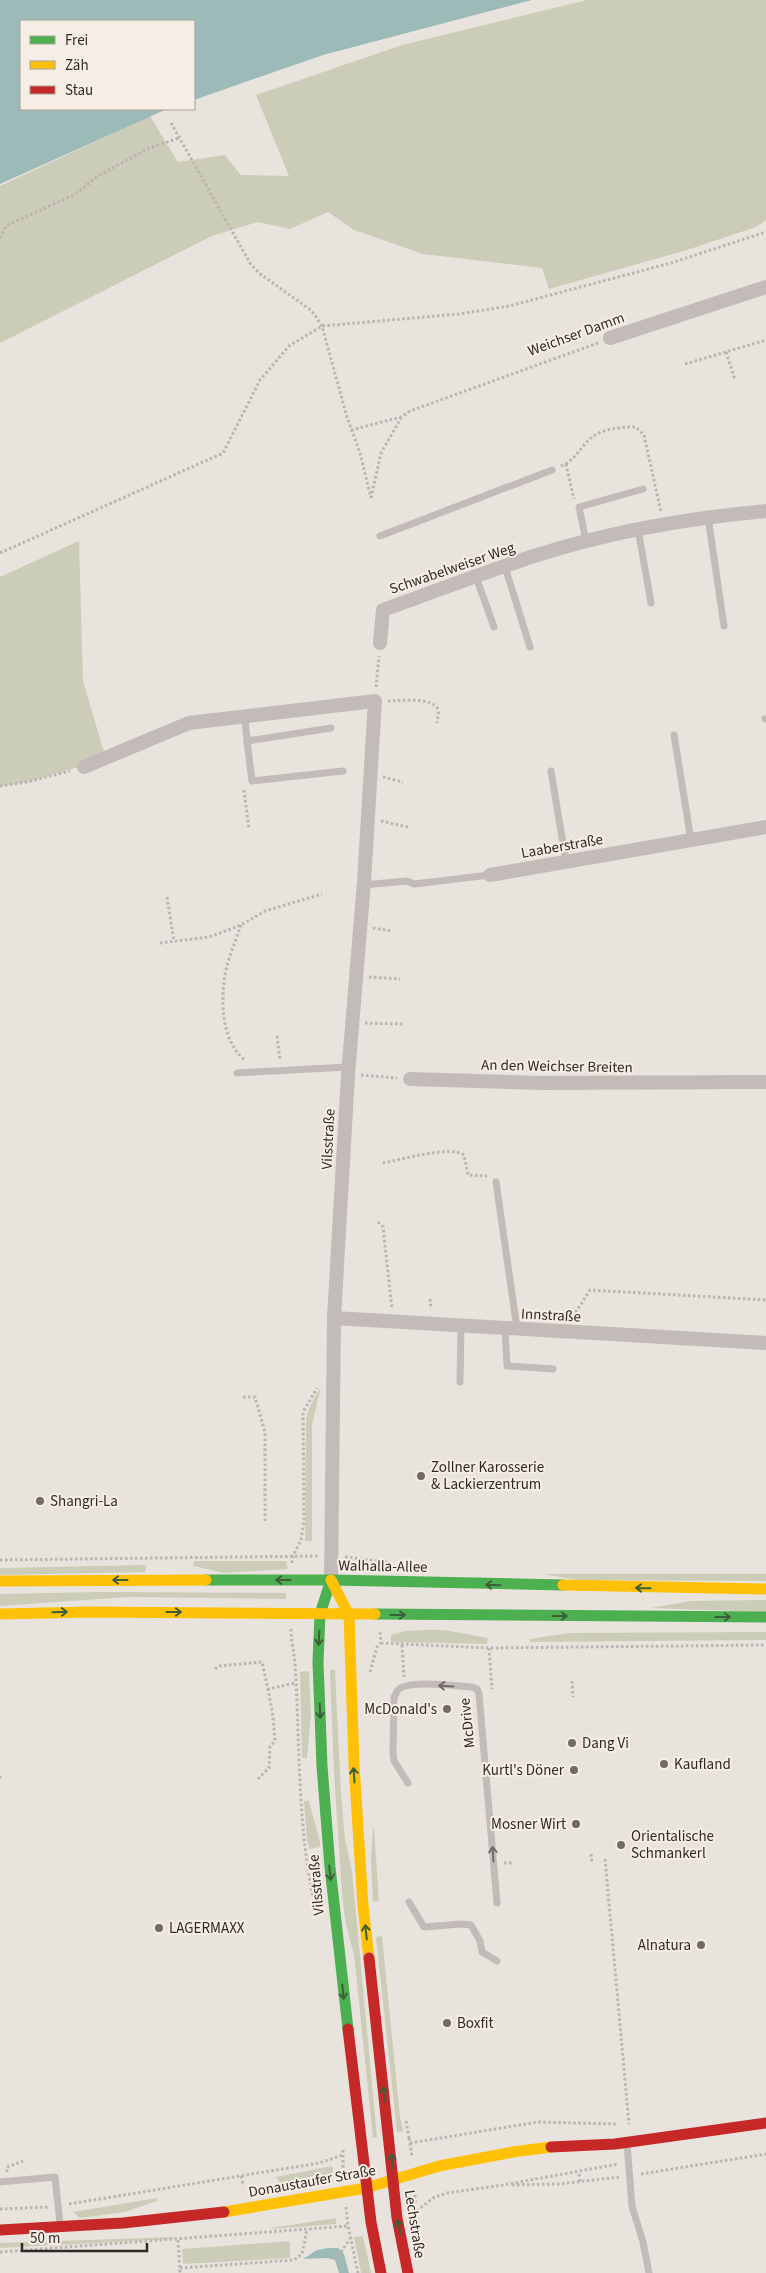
<svg xmlns="http://www.w3.org/2000/svg" width="766" height="2273" viewBox="0 0 766 2273" font-family="'Source Sans 3',sans-serif">
<style>
.green{fill:#cbcdb9}
.water{fill:#9cbab8}
.lines{fill:none;stroke-linecap:round;stroke-linejoin:round}
.path{stroke:#bbb4b0;stroke-width:3;stroke-dasharray:2.5 2.5;stroke-linecap:butt}
.lane{stroke:#c2bbb7;stroke-width:7}
.street{stroke:#c2bbb7;stroke-width:14}
.fast{stroke:#4caf50;stroke-width:11}
.slow{stroke:#ffc107;stroke-width:11}
.jam{stroke:#c62828;stroke-width:11}
.oneway{stroke:#3c5f37}
.oneway2{stroke:#736b67}
.poi-dot{fill:#726a66;stroke:#f6ede5;stroke-width:2}
.labels{text-anchor:middle;stroke-width:4;stroke-linejoin:round;paint-order:stroke}
.street-label{font-size:15px;fill:#322926;stroke:#f6ede5}
.poi-label{font-size:15px;fill:#322926;stroke:#f6ede5;text-anchor:start}
</style>
<rect width="100%" height="100%" fill="#e9e3de"/>
<g class="green">
<polygon points="587,0 766,0 766,220 756,227 687,250 549,289 542,268 423,254 354,230 328,212 290,229 258,222 212,236 0,343 0,186 150,116 178,162 225,155 241,175 289,176 256,95 402,45"/>
<polygon points="79,541 83,681 106,759 27,782 0,786 0,577"/>
<polygon points="321,1386 312,1425 312,1541 305,1541 306,1419 309,1408"/>
<polygon points="194,1561 286,1561 288,1569 224,1573 193,1566"/>
<polygon points="146,1565 145,1572 0,1575 0,1568"/>
<polygon points="542,1574 766,1574 766,1581 579,1580"/>
<polygon points="101,1592 286,1593 286,1599 128,1597 0,1606 0,1594"/>
<polygon points="766,1600 766,1612 650,1608 692,1601"/>
<polygon points="423,1630 444,1630 488,1638 487,1644 391,1642 391,1635 405,1631"/>
<polygon points="766,1632 766,1640 530,1642 530,1639 569,1633"/>
<path d="M330,1670H335L341,1795L345,1838L352,1871L377,2137L373,2138L354,1954C342,1919 341,1881 339,1845C334,1786 332,1728 330,1670Z"/>
<polygon points="309,1671 311,1715 307,1758 302,1758 300,1672"/>
<polygon points="304,1801 309,1801 320,1842 320,1847 310,1849 307,1841"/>
<polygon points="373,1828 374,1828 379,1901 373,1902 371,1859"/>
<polygon points="382,1936 400,2117 403,2131 397,2132 376,1937"/>
<polygon points="332,2166 333,2173 320,2178 281,2184 276,2177"/>
<polygon points="157,2198 157,2201 125,2212 80,2218 73,2212"/>
<polygon points="336,2218 336,2224 271,2229 271,2228"/>
<polygon points="363,2236 371,2273 361,2273 354,2237"/>
<polygon points="175,2237 171,2239 0,2248 0,2243"/>
<polygon points="290,2241 290,2258 183,2264 182,2249"/>
</g>
<g class="water">
<polygon points="0,0 532,0 323,55 194,100 194,21 21,21 21,109 167,109 0,184"/>
<polygon points="328,2248 338,2248 344,2254 349,2273 339,2273 335,2260 327,2258 303,2259 317,2250"/>
</g>
<g class="lines">
<g class="path">
<polyline points="171,123 250,263 259,273 312,311 322,326 347,417 360,453 371,498"/>
<polyline points="0,238 7,225 74,195 98,176 147,149 179,138"/>
<polyline points="726,352 735,380"/>
<polyline points="685,364 766,340"/>
<polyline points="351,430 401,417 410,411 598,343"/>
<polyline points="566,464 574,499"/>
<path d="M561,466C577,460 582,442 597,434C608,428 624,427 636,427L644,435L661,512"/>
<polyline points="371,498 381,453 401,418"/>
<polyline points="0,553 223,453 260,380 289,346 322,326 459,314 509,306 671,263 766,232"/>
<polyline points="376,687 379,656"/>
<path d="M388,701C399,701 434,696 438,710C439,714 437,719 437,723"/>
<polyline points="383,777 403,782"/>
<polyline points="0,786 27,782 70,771"/>
<polyline points="244,790 249,829"/>
<polyline points="381,821 408,827"/>
<polyline points="167,897 174,941"/>
<path d="M241,925C235,943 226,963 224,981C221,1009 223,1043 246,1061"/>
<polyline points="373,928 392,931"/>
<polyline points="160,943 209,937 241,925 265,911 322,894"/>
<polyline points="369,977 400,979"/>
<polyline points="365,1023 404,1024"/>
<polyline points="277,1036 280,1060"/>
<polyline points="361,1075 397,1078"/>
<path d="M383,1163C400,1160 451,1145 464,1155L468,1175L487,1176"/>
<polyline points="378,1222 383,1227 392,1309"/>
<polyline points="430,1299 431,1309"/>
<polyline points="573,1317 590,1290 766,1300"/>
<polyline points="243,1397 255,1397 265,1432 265,1521"/>
<polyline points="345,1557 388,1562"/>
<polyline points="0,1560 318,1556"/>
<polyline points="292,1563 293,1556 301,1540 304,1520 303,1412 317,1388"/>
<path d="M291,1629C291,1641 294,1652 295,1663C300,1741 297,1820 313,1897"/>
<polyline points="381,1643 489,1648 766,1645"/>
<polyline points="402,1645 404,1677"/>
<polyline points="489,1648 492,1689"/>
<polyline points="215,1669 219,1666 262,1662 268,1689 295,1683"/>
<polyline points="370,1672 377,1647 381,1643 380,1631"/>
<polyline points="572,1681 573,1697"/>
<polyline points="0,1776 0,1780"/>
<polyline points="258,1779 269,1768 270,1747 275,1741 273,1716 268,1689"/>
<polyline points="591,1854 592,1864"/>
<polyline points="605,1859 629,2124"/>
<polyline points="504,1863 512,1863"/>
<polyline points="406,2121 409,2138"/>
<polyline points="409,2138 412,2156"/>
<polyline points="410,2143 538,2122 617,2124"/>
<polyline points="343,2150 343,2174"/>
<polyline points="7,2172 7,2167 23,2161"/>
<polyline points="579,2174 580,2182"/>
<polyline points="641,2174 766,2154"/>
<polyline points="241,2176 243,2184"/>
<polyline points="512,2185 559,2184 620,2177"/>
<polyline points="415,2190 415,2204"/>
<polyline points="69,2204 319,2163 343,2155"/>
<polyline points="346,2207 348,2226 358,2273"/>
<polyline points="0,2209 48,2207"/>
<polyline points="413,2214 433,2198 447,2193 503,2185 618,2164"/>
<polyline points="178,2240 180,2273"/>
<polyline points="0,2252 348,2226"/>
<polyline points="335,2260 350,2239"/>
<polyline points="180,2268 294,2260 302,2254 307,2229"/>
</g>
<g class="lane">
<polyline points="708,517 724,626"/>
<polyline points="638,529 651,603"/>
<polyline points="380,536 552,470"/>
<polyline points="586,541 579,507 643,489"/>
<polyline points="505,567 530,647"/>
<polyline points="476,577 494,627"/>
<polyline points="245,717 247,741 331,728"/>
<polyline points="765,719 766,719"/>
<polyline points="674,735 691,840"/>
<polyline points="247,741 252,781 343,771"/>
<polyline points="551,771 566,862"/>
<polyline points="363,885 407,881 414,884 490,875"/>
<polyline points="237,1073 348,1067"/>
<polyline points="496,1182 517,1329"/>
<polyline points="505,1328 507,1366 553,1369"/>
<polyline points="460,1382 461,1326"/>
<path d="M408,1783L394,1761L393,1752L394,1697C396,1695 396,1692 398,1690C408,1679 457,1686 472,1687L477,1689L479,1694L497,1903"/>
<polyline points="409,1902 424,1927 461,1924 471,1925 480,1941 482,1952 497,1961"/>
<polyline points="627,2143 632,2206 643,2242 649,2273"/>
<polyline points="0,2182 55,2177 60,2224"/>
</g>
<g class="street">
<polyline points="610,338 766,287"/>
<path d="M380,643L383,610C433,592 483,573 534,556C609,532 688,518 766,511"/>
<polyline points="84,767 189,723 375,701 364,882 348,1075 334,1318 331,1580"/>
<polyline points="490,875 766,827"/>
<polyline points="410,1079 541,1083 766,1082"/>
<polyline points="334,1318 766,1343"/>
</g>
<g class="fast">
<polyline points="206,1580 331,1580 563,1585"/>
<polyline points="331,1580 320,1614 318,1662 322,1766 330,1867 348,2029"/>
<polyline points="375,1614 766,1617"/>
</g>
<g class="slow">
<polyline points="331,1580 349,1615 354,1764 363,1906 369,1958"/>
<polyline points="0,1581 206,1580"/>
<polyline points="563,1585 766,1589"/>
<polyline points="0,1614 90,1612 375,1614"/>
<polyline points="224,2212 366,2188 439,2166 513,2152 551,2147"/>
</g>
<g class="jam">
<polyline points="369,1958 397,2218 408,2273"/>
<polyline points="348,2029 371,2222 381,2273"/>
<polyline points="551,2147 615,2144 766,2123"/>
<polyline points="0,2230 123,2223 224,2212"/>
</g>
</g>
<defs><path id="oneway-shaft" d="M-6 0H5M1.5-3L5.5 0L1.5 3" fill="none" stroke-width="1.6" stroke-linecap="round" stroke-linejoin="round" transform="scale(1.25)"/></defs>
<g class="oneway">
<use href="#oneway-shaft" transform="translate(120 1580) rotate(180)"/>
<use href="#oneway-shaft" transform="translate(283 1580) rotate(-180)"/>
<use href="#oneway-shaft" transform="translate(493 1585) rotate(-178)"/>
<use href="#oneway-shaft" transform="translate(643 1588) rotate(-179)"/>
<use href="#oneway-shaft" transform="translate(60 1612) rotate(-2)"/>
<use href="#oneway-shaft" transform="translate(174 1612)"/>
<use href="#oneway-shaft" transform="translate(398 1615)"/>
<use href="#oneway-shaft" transform="translate(560 1616)"/>
<use href="#oneway-shaft" transform="translate(723 1617)"/>
<use href="#oneway-shaft" transform="translate(319 1638) rotate(93)"/>
<use href="#oneway-shaft" transform="translate(320 1711) rotate(88)"/>
<use href="#oneway-shaft" transform="translate(354 1775) rotate(-94)"/>
<use href="#oneway-shaft" transform="translate(330 1873) rotate(84)"/>
<use href="#oneway-shaft" transform="translate(366 1932) rotate(-96)"/>
<use href="#oneway-shaft" transform="translate(343 1992) rotate(84)"/>
<use href="#oneway-shaft" transform="translate(384 2094) rotate(-96)"/>
<use href="#oneway-shaft" transform="translate(392 2161) rotate(-96)"/>
<use href="#oneway-shaft" transform="translate(399 2227) rotate(-102)"/>
</g>
<g class="oneway2">
<use href="#oneway-shaft" transform="translate(446 1686) rotate(-177)"/>
<use href="#oneway-shaft" transform="translate(493 1854) rotate(-94)"/>
</g>
<g class="poi-dot">
<circle cx="421" cy="1476" r="5"/>
<circle cx="40" cy="1501" r="5"/>
<circle cx="447" cy="1709" r="5"/>
<circle cx="572" cy="1743" r="5"/>
<circle cx="664" cy="1764" r="5"/>
<circle cx="574" cy="1770" r="5"/>
<circle cx="576" cy="1824" r="5"/>
<circle cx="621" cy="1845" r="5"/>
<circle cx="159" cy="1928" r="5"/>
<circle cx="701" cy="1945" r="5"/>
<circle cx="447" cy="2023" r="5"/>
</g>
<g class="labels">
<g class="street-label">
<text transform="translate(576 334) rotate(-20)" y="5">Weichser Damm</text>
<text transform="translate(452 568) rotate(-19)" y="5">Schwabelweiser Weg</text>
<text transform="translate(562 846) rotate(-10)" y="5">Laaberstraße</text>
<text transform="translate(557 1066) rotate(1)" y="5">An den Weichser Breiten</text>
<text transform="translate(328 1139) rotate(-87)" y="5">Vilsstraße</text>
<text transform="translate(551 1315) rotate(3)" y="5">Innstraße</text>
<text transform="translate(383 1566) rotate(1)" y="5">Walhalla-Allee</text>
<text transform="translate(467 1723) rotate(-96)" y="5">McDrive</text>
<text transform="translate(316 1885) rotate(-95)" y="5">Vilsstraße</text>
<text transform="translate(312 2181) rotate(-10)" y="5">Donaustaufer Straße</text>
<text transform="translate(415 2224) rotate(81)" y="5">Lechstraße</text>
</g>
<g class="poi-label">
<text x="431" y="1472">Zollner Karosserie<tspan x="431" dy="17">&amp; Lackierzentrum</tspan></text>
<text x="50" y="1506">Shangri-La</text>
<text x="437" y="1714" text-anchor="end">McDonald's</text>
<text x="582" y="1748">Dang Vi</text>
<text x="674" y="1769">Kaufland</text>
<text x="564" y="1775" text-anchor="end">Kurtl's Döner</text>
<text x="566" y="1829" text-anchor="end">Mosner Wirt</text>
<text x="631" y="1841">Orientalische<tspan x="631" dy="17">Schmankerl</tspan></text>
<text x="169" y="1933">LAGERMAXX</text>
<text x="691" y="1950" text-anchor="end">Alnatura</text>
<text x="457" y="2028">Boxfit</text>
</g>
</g>
<rect x="20" y="20" width="175" height="90" fill="#f6ede5" stroke="#a89f99"/>
<rect x="30" y="36" width="25" height="8" fill="#4caf50" stroke="#a89f99"/>
<text x="65" y="45" font-size="15" fill="#322926">Frei</text>
<rect x="30" y="61" width="25" height="8" fill="#ffc107" stroke="#a89f99"/>
<text x="65" y="70" font-size="15" fill="#322926">Zäh</text>
<rect x="30" y="86" width="25" height="8" fill="#c62828" stroke="#a89f99"/>
<text x="65" y="95" font-size="15" fill="#322926">Stau</text>
<path d="M22 2243v8h125v-8" fill="none" stroke="#322926" stroke-width="2.5"/>
<text x="30" y="2243" font-size="15" fill="#322926" stroke="#f6ede5" stroke-width="4" paint-order="stroke">50 m</text>
</svg>
